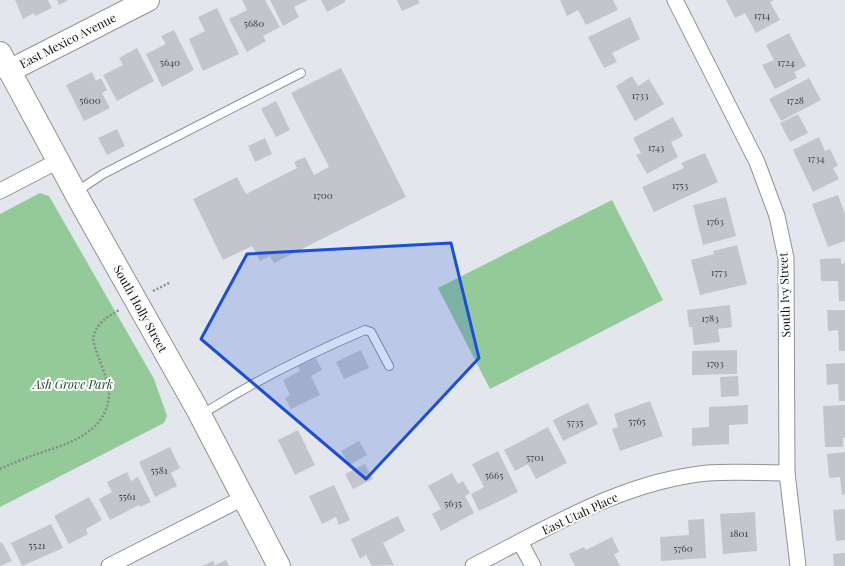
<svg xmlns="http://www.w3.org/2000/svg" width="845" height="566" viewBox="0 0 845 566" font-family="'Playfair Display',serif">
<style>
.green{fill:#94ca99}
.building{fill:#c2c6cc}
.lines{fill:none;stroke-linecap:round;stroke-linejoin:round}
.lane-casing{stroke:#8e9297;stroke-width:10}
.street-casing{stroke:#8e9297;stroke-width:17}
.secondary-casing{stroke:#8e9297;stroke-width:24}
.path{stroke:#878a8e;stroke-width:2.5;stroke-dasharray:2 2;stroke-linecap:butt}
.lane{stroke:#fff;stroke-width:8}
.street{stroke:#fff;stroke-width:15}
.secondary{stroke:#fff;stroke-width:22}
.marked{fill:#1d4ed8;fill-opacity:0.2;stroke:#1d4ed8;stroke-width:3;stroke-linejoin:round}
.labels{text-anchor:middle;stroke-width:4;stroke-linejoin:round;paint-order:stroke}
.number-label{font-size:10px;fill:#3b3e40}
.street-label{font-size:12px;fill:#0e1012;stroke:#fff}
.park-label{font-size:12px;font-style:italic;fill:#194b22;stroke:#fff}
</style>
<rect width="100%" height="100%" fill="#e3e7ed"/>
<g class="green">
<polygon points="40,193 49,196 154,379 167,416 164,423 0,507 0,214"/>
<polygon points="612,200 663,300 490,389 438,288"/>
</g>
<g class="building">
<polygon points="15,0 48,0 52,8 35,16 34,13 23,19"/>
<polygon points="57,0 69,0 59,5"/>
<polygon points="242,0 265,0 280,27 263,36 266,41 247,52 229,19 247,10"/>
<polygon points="270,0 308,0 294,7 299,17 283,26"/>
<polygon points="321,0 345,0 345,2 327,12"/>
<polygon points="397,0 418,0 420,3 402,11"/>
<polygon points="560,0 613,0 618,10 586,25 578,10 567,16"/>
<polygon points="726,0 774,0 770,2 780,20 756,33 745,13 735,18"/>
<polygon points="217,8 239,54 203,71 189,39 205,31 198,17"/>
<polygon points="630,17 640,39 612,53 617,62 604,68 588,37"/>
<polygon points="174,30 194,70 162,87 146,54 166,44 161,36"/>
<polygon points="789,33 806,66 794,72 797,78 775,89 762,65 774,60 766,45"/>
<polygon points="137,48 154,81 117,101 103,75 123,65 119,58"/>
<polygon points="341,68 406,197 274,263 270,256 260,261 252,246 223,260 193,199 237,177 246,194 297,168 294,162 305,157 314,175 329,167 291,93"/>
<polygon points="92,72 96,81 101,78 107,90 102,93 110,108 84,121 66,85"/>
<polygon points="632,76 638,86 649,79 664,104 635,121 616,86"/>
<polygon points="809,78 821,100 781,121 769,99"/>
<polygon points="276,101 290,130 276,137 261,109"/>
<polygon points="798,114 808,133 790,142 780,123"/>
<polygon points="673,117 683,136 671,142 678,157 647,174 636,155 641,153 633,138"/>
<polygon points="117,129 125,146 107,155 98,138"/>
<polygon points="819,137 825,151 830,149 838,166 833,168 839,179 813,192 793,150"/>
<polygon points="265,138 272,154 255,162 248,146"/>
<polygon points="705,153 718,182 654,212 642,187 684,168 681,163"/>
<polygon points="838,195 845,214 845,241 828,247 812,204"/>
<polygon points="726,197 736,236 703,245 693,205"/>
<polygon points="737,245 747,284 700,295 691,260 714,254 713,251"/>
<polygon points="841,258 841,264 845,263 845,301 839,301 838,281 821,281 820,259"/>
<polygon points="730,305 732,327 718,329 720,342 694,345 692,327 689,327 687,310"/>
<polygon points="827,310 845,310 845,351 839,351 838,330 828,331"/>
<polygon points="361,350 369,368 344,379 336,362"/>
<polygon points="737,350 737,374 692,375 692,351"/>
<polygon points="316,358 322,370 311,376 320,395 291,409 285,398 290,395 283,380 300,371 298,366"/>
<polygon points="845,363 845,401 839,401 838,384 827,385 826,364"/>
<polygon points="738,376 739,396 721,397 720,377"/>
<polygon points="650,401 663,436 620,451 612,429 618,427 614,414"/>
<polygon points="588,403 598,424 563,441 553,420"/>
<polygon points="748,405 748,424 729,425 729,444 692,446 692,428 709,427 709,407"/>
<polygon points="845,405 845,438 843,438 843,447 825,447 823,406"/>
<polygon points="548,427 567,463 536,479 528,464 515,471 504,450"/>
<polygon points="298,430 315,465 295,475 278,440"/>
<polygon points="359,441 367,455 349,465 341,451"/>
<polygon points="170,447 180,468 171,473 177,486 155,497 139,462"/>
<polygon points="498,451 518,492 479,511 471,494 484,487 472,464"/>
<polygon points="845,452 845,494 842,495 840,477 829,478 827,454"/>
<polygon points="365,464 373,479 353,489 345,474"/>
<polygon points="127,472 131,481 138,477 151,502 140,507 139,505 110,520 99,499 112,492 107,482"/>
<polygon points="452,473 458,484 463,481 470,493 465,496 474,513 441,531 432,514 441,509 428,486"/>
<polygon points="334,485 350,520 339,525 336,517 322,524 309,496"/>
<polygon points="89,497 102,520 86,529 88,534 69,544 54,516"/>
<polygon points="845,509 845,540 836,541 833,510"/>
<polygon points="755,512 757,551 723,554 720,514"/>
<polygon points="398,516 405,531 383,543 394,565 372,566 366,555 360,559 351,539"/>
<polygon points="704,519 706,558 661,561 660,537 689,535 688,520"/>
<polygon points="51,524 63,548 22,566 11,543"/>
<polygon points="612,537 619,552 614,554 620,566 575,566 569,554 584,547 586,550"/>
<polygon points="2,542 12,561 0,566 0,543"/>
<polygon points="845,553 845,566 834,566 833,554"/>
<polygon points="226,560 229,566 202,566 213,561 215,565"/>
</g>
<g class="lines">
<defs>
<g id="lane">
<polyline points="76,192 103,174 301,73"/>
<path d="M201,414C215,407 228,398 241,391C281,368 323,348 365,330L371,332L389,366"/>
</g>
<g id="street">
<polyline points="675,0 757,162 777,216 786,258 787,473 798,566"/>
<polyline points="0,191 58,161"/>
<polyline points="520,542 533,566"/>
<polyline points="109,566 243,498"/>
<path d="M473,566C548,528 623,481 708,473C734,471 761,473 787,473"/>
</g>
<g id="secondary">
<polyline points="0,53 82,205 196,407 279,566"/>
<polyline points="9,71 148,0"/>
</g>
</defs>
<use href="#lane" class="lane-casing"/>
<use href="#street" class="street-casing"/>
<use href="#secondary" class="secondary-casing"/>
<g class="path">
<polyline points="153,291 169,283"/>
<path d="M0,469C10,464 21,460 31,456C62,445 107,436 109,394C109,378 96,356 93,339C96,323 106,318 119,310"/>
</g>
<use href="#lane" class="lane"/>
<use href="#street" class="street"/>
<use href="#secondary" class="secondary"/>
</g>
<path class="marked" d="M451,243L479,358L366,479L201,339L247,254Z"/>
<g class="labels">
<g class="number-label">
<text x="762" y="19">1714</text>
<text x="254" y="27">5680</text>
<text x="170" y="66">5640</text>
<text x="786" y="66">1724</text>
<text x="640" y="99">1733</text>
<text x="90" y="104">5600</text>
<text x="795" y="104">1728</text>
<text x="656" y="151">1743</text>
<text x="816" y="162">1734</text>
<text x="680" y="189">1753</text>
<text x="323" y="199">1700</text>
<text x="715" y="225">1763</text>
<text x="719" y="276">1773</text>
<text x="710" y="322">1783</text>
<text x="715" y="367">1793</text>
<text x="637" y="425">5765</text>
<text x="575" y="426">5735</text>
<text x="535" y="461">5701</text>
<text x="159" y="474">5581</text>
<text x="494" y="479">5665</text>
<text x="127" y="500">5561</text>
<text x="453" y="507">5635</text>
<text x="739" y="537">1801</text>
<text x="37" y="549">5521</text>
<text x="683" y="552">5760</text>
</g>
<g class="street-label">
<text transform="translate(68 41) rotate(-27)" y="4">East Mexico Avenue</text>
<text transform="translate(785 295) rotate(-92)" y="4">South Ivy Street</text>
<text transform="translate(140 309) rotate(61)" y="4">South Holly Street</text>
<text transform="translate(580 514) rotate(-25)" y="4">East Utah Place</text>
</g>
<g class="park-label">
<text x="73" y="389">Ash Grove Park</text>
</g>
</g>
</svg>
